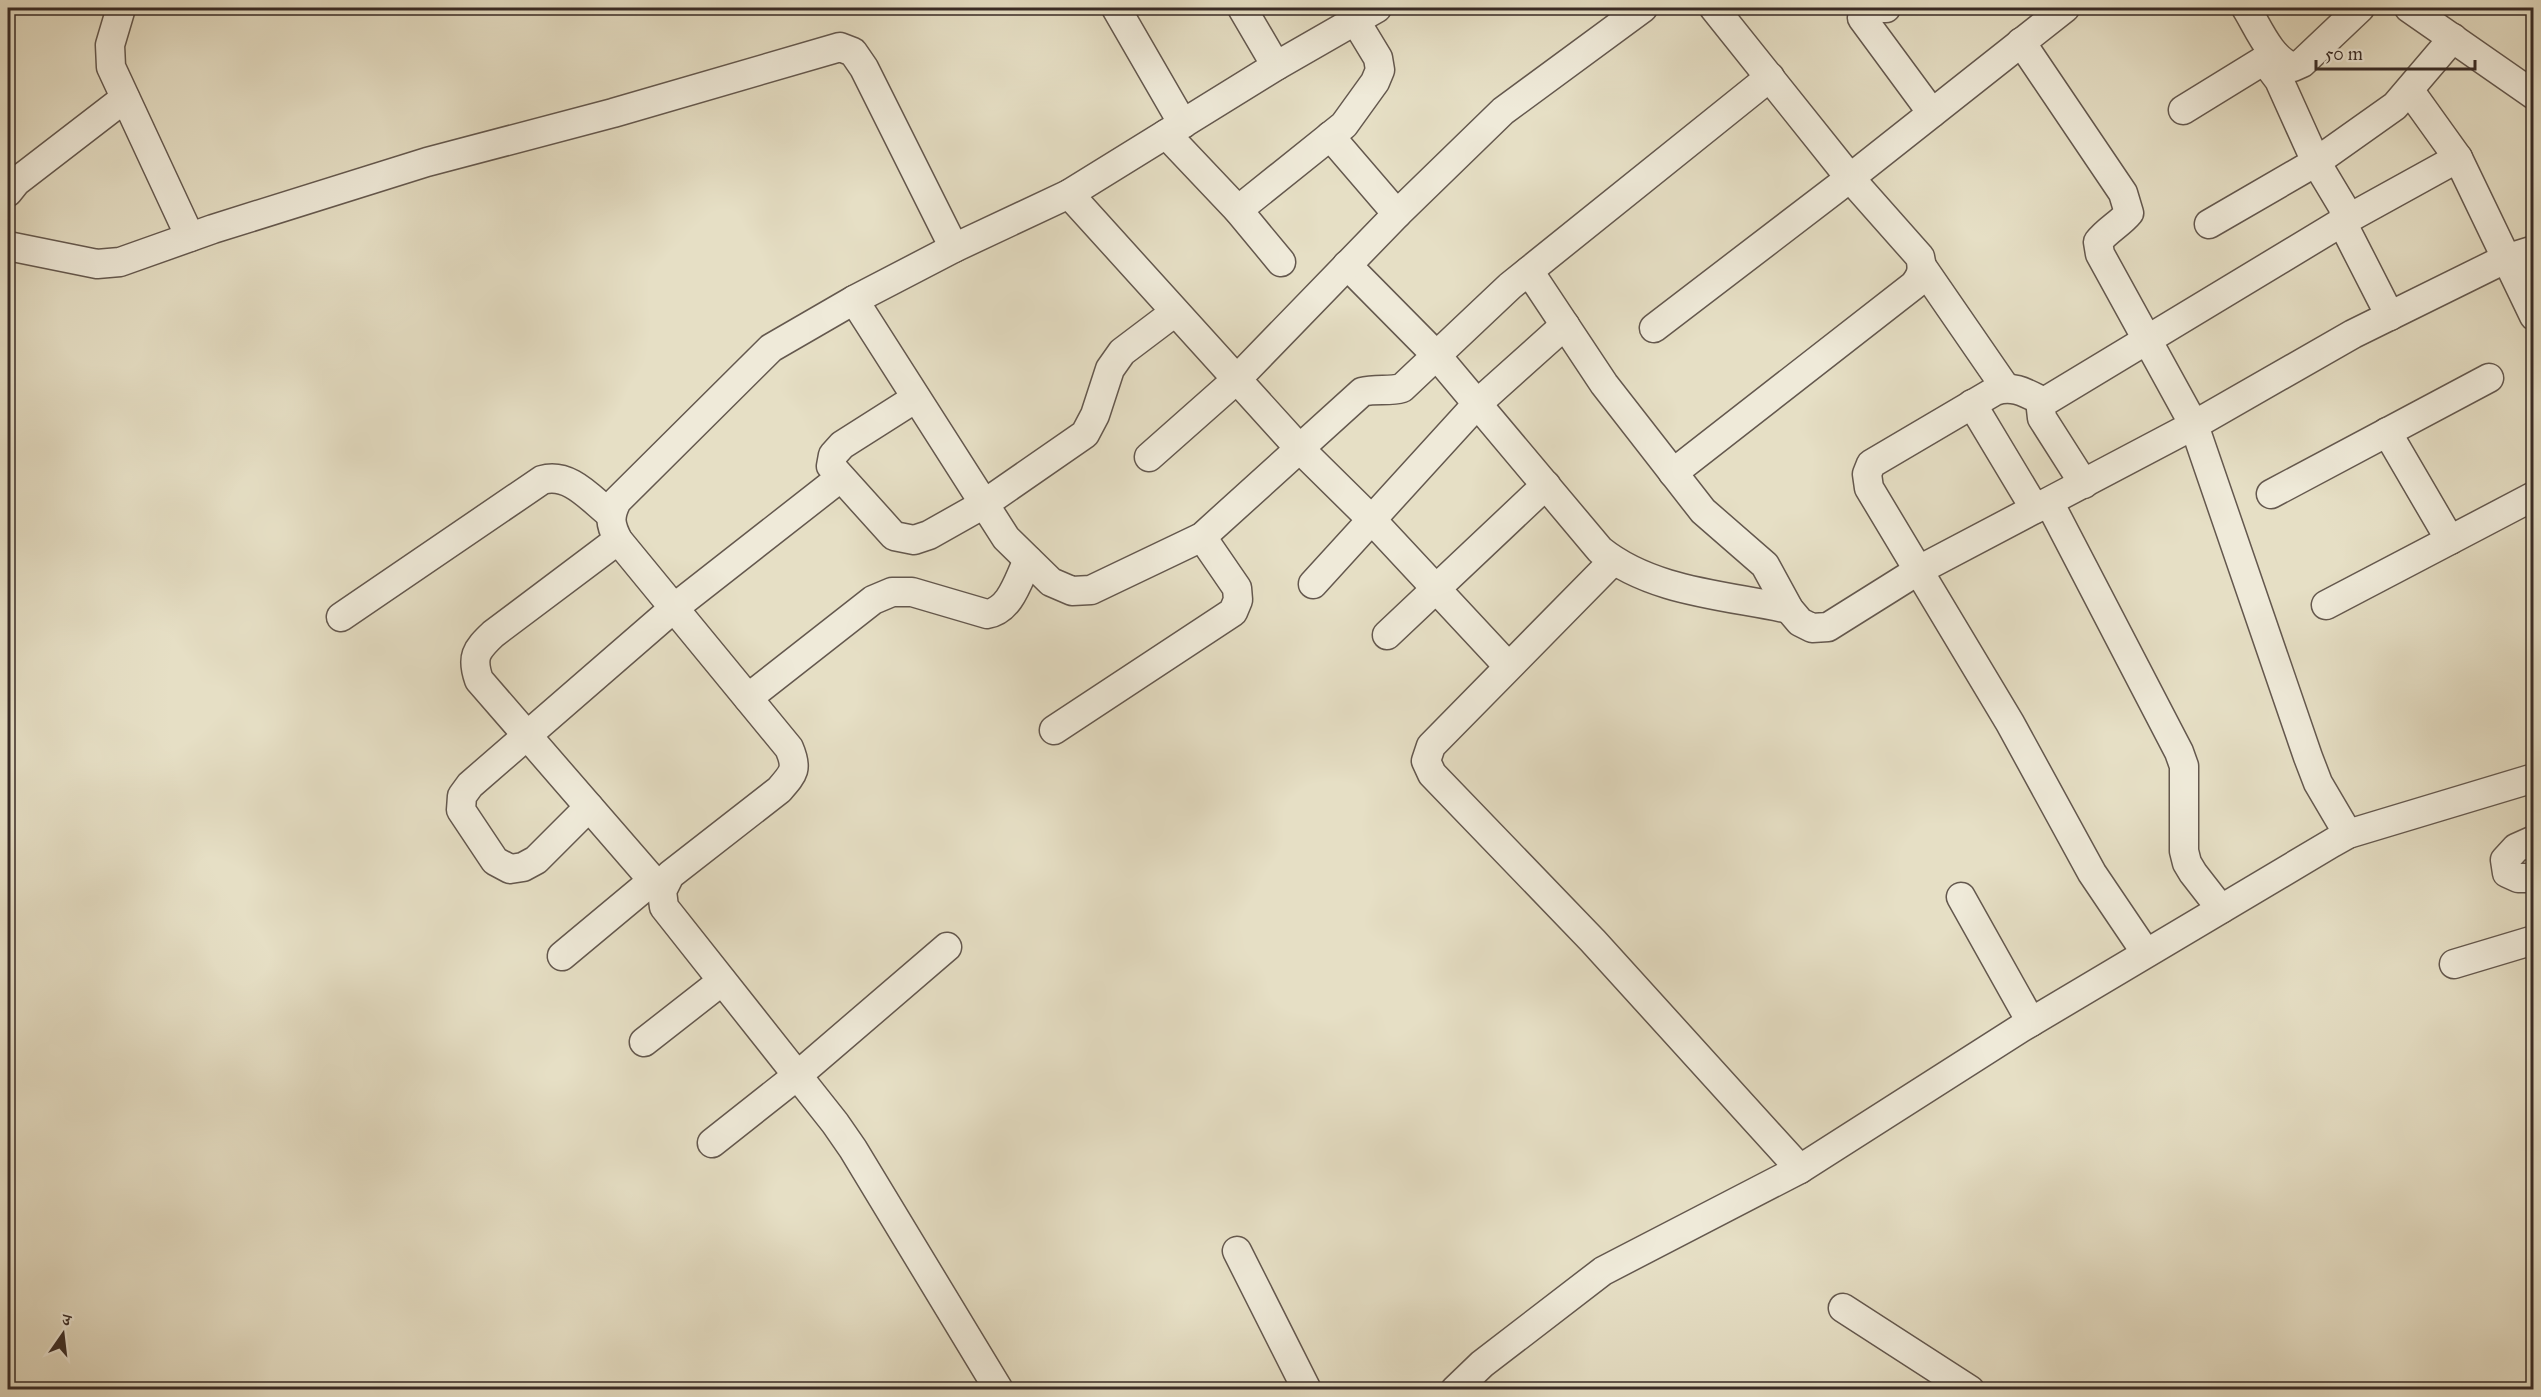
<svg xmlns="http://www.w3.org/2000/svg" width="2541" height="1397" viewBox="0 0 2541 1397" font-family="'IM FELL Great Primer','Noto Serif Devanagari',serif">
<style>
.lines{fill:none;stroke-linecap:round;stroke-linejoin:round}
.minor-casing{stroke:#64584e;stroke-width:31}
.minor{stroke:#efead9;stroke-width:28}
</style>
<rect width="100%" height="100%" fill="#e6dfc5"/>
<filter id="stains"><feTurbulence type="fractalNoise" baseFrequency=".00333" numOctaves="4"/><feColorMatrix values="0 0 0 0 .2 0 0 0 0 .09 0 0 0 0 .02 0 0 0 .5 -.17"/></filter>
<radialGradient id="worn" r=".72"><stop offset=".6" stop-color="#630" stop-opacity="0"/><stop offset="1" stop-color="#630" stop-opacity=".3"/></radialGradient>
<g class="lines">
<defs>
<g id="minor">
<polyline points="121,8 110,45 111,67 190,237"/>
<polyline points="1116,8 1183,124"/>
<polyline points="1242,8 1276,66"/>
<polyline points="1883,8 1886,8"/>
<path d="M2246,8C2258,27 2270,59 2293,67L2302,63L2360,8"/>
<polyline points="2409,8 2534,95"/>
<polyline points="1862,18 1932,113"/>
<path d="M2021,42L2123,193L2129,213C2120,224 2107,230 2098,242L2100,254L2194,425L2308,757L2318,783L2348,834"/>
<polyline points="2410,91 2458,158 2534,316"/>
<polyline points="2183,110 2274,54"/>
<polyline points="1166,134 1238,210 1281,262"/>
<polyline points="1330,136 1397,214"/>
<polyline points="8,192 16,182 125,98"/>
<polyline points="1069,194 1299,448 1371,519 1508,666"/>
<polyline points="1238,210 1344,125 1375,82 1380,70 1378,58 1355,20"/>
<polyline points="2209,224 2316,162 2395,106 2453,38"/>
<polyline points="8,246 97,264 120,262 213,229 427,162 613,113 840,47 853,52 864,68 954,248"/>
<path d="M1347,265L1437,356L1600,550C1652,592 1725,595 1789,609"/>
<polyline points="1923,268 2005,387"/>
<polyline points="1529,271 1604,384 1703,511 1765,565 1789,609 1800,622 1812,628 1828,627 1919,570 2194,425 2353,334 2505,259 2534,250"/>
<path d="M854,300L1006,538L1051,582L1072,591L1091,590L1202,537L1362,392C1376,388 1389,392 1402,388L1510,286L1770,77"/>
<polyline points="2390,316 2342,222 2458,158"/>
<polyline points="1654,328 1850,178 2065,8"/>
<polyline points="916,398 842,445 833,455 831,466 894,536 914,540 929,535 984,504 1085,434 1095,415 1110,369 1122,352 1175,312"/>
<path d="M2044,402C2028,394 2013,384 1995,391L1871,464L1867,474L1869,488L2010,723L2092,873L2146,953"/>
<polyline points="1972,404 2035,509"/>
<polyline points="2387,432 2450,540"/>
<polyline points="1149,457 1236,380 1397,214 1503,111 1643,8"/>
<path d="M1673,473L1914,285C1922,275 1923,269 1920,257L1850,178L1714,8"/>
<polyline points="2084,484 2042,418 2041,409 2044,402 2342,222 2344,215 2343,207 2316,162 2279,80 2264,60"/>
<polyline points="2271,494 2489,378"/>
<polyline points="2049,502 2179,752 2184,766 2184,851 2187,863 2193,873 2221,909"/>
<path d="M618,540L493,634C476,650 471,657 479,680L662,891"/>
<polyline points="1613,561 1431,746 1426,761 1432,774 1593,941 1800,1169"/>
<polyline points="1313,584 1478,403 1565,325"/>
<polyline points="2326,605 2534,496"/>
<path d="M341,617L542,480C569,472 590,498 610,514"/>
<polyline points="1387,635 1546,485"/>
<path d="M748,698L873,600L892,592H912L987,614C1011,610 1018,580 1028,560"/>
<polyline points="1054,730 1233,612 1238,600 1237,588 1202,537"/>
<polyline points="589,807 536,860 523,867 510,869 495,861 461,810 462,796 470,785 674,608 840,478"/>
<polyline points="2534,840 2516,848 2505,860 2507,873 2518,878 2534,878"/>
<polyline points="1961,897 2031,1022"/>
<polyline points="562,956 652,881"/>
<polyline points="2454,964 2534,940"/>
<polyline points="644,1042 722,981"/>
<polyline points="712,1143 798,1075 947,947"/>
<polyline points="1237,1251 1307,1390"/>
<polyline points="1843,1308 1970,1390"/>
<path d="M999,1390L853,1149L835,1123L664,907L662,891L670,875L779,790C794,773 798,769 789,748L618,540C610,524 609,517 617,501L771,348L854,300L954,248L1069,194L1276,66L1377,8"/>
<polyline points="1455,1390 1482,1364 1603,1271 1800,1169 2021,1028 2332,843 2348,834 2534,778"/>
</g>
</defs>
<use href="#minor" class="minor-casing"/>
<use href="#minor" class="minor"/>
</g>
<rect width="2541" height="1397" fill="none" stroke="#e6dfc5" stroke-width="30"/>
<rect x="9" y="9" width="2523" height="1379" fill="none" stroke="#382b26" stroke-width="3"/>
<rect x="15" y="15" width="2511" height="1367" fill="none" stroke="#382b26" stroke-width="1.5"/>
<g transform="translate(63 1334) rotate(14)" stroke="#efead9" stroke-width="4.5" paint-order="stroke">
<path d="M0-4.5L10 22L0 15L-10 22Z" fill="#382b26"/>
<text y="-9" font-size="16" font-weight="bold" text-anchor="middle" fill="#382b26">उ</text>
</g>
<path d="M2316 60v9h159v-9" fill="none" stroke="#382b26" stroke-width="3"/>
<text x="2325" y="60" font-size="18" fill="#382b26" stroke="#efead9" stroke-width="4.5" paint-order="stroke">50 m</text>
<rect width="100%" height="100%" filter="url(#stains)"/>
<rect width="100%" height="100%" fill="url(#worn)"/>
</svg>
